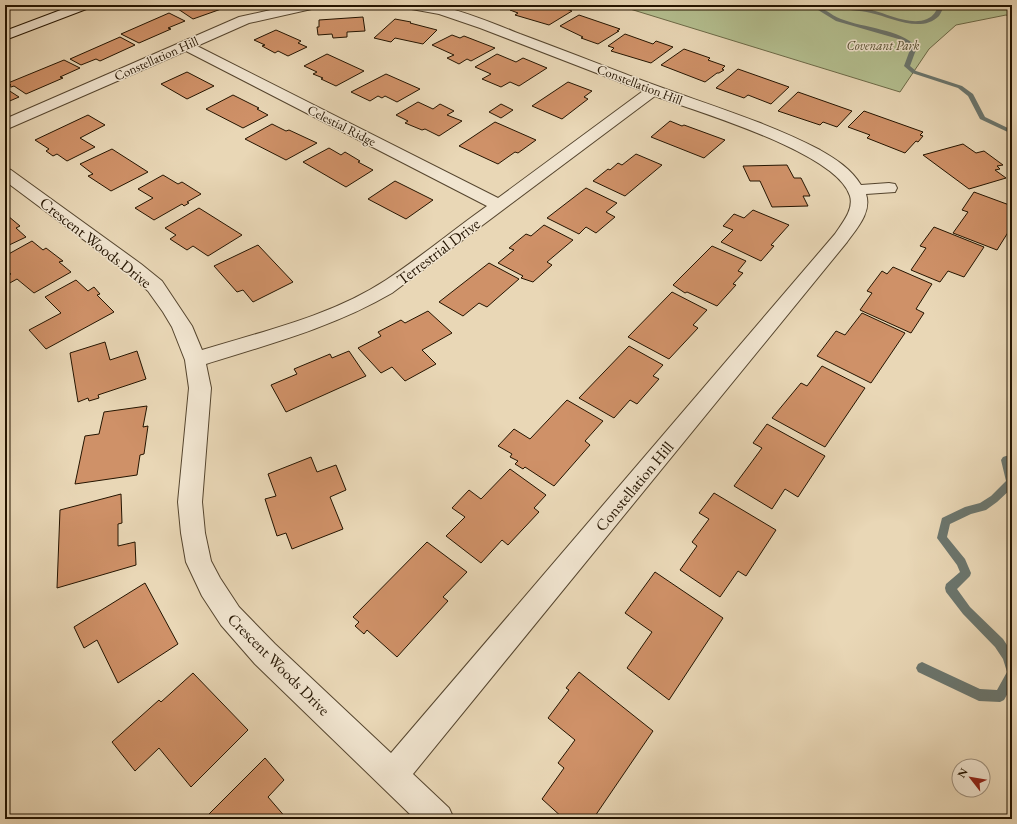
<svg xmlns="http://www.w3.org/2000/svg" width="1017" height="824" viewBox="0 0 1017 824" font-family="'EB Garamond',serif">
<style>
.green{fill:#b4bf90;stroke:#6c6a48}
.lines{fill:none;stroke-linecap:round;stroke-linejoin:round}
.stream{fill:#6b766e;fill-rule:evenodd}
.building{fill:#cf9168;stroke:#241400}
.minor-casing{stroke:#55452e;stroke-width:2}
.secondary-casing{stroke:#241400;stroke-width:2}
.minor{fill:#f1e5d0;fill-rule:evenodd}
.secondary{fill:#f1e5d0;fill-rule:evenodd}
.labels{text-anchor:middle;stroke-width:3;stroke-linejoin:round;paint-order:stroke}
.far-park-label{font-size:13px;font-style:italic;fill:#565032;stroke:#f1e5d0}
.far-street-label{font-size:13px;fill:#241400;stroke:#f1e5d0}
.street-label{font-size:16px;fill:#241400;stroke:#f1e5d0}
</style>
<rect width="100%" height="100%" fill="#e9d7b6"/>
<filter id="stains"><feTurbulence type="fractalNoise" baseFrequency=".005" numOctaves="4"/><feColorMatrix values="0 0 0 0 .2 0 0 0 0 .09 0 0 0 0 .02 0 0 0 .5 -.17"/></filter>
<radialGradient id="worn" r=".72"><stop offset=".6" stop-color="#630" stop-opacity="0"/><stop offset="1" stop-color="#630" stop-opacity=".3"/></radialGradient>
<polygon class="green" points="617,5 1012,5 1012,17 1006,15 956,25 929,49 900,92"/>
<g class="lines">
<g class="stream">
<path d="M810,5C822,5 830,15 841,19C864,28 900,29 917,47L910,66L916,71L962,86L973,94L985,117L1012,130V134L980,119L968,96L958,88L912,73L904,66L911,47L902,40L836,21Z"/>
<path d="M834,5C847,5 860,7 872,10C888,14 910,26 927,19C934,16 936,11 939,5H945C943,8 941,13 939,16C921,34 890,17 871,13C860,10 844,11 834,5Z"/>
<polygon points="1012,454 1012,488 997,502 986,510 971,514 950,524 947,537 965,559 971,573 970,576 957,589 970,607 1003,639 1011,651 1012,654 1012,686 1004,700 1000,702 979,701 918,672 916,668 918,664 922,662 980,689 997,690 1007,672 1003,659 995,647 963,614 946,592 945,588 946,584 960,572 957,565 937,538 942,518 965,507 980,503 991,496 1006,481 1001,460 1003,457"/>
</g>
</g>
<g class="building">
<polygon points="5,5 21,5 5,10"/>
<polygon points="191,5 225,5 221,6 224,8 193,19 178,9"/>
<polygon points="484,5 509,5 504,8 498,6 494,9"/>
<polygon points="520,5 544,5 554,8 557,6 572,11 549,25 515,15 518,13 510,10"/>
<polygon points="169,13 185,21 168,28 171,29 139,43 121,34"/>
<polygon points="579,15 620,29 617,31 619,31 598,44 581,38 583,37 560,26"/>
<polygon points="363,17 365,31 347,32 347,37 333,38 332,34 318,35 317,27 319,27 319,20"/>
<polygon points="395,19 411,22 410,23 437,30 423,44 395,38 391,42 374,38"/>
<polygon points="276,30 301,41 298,43 307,47 288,56 278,51 275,53 262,46 265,45 254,40"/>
<polygon points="625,34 653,44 656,41 673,47 651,63 611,51 614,48 608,46"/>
<polygon points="452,35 460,38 464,36 495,48 471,61 467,59 459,64 447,58 454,55 432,45"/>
<polygon points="120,37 135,45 100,61 96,59 81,65 70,59"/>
<polygon points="684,49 710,58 708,60 725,66 722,69 724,70 719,73 717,73 705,82 661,65"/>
<polygon points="327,54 364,71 336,86 321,79 323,78 313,74 317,72 304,66"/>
<polygon points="497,54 516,62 523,58 547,68 519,86 510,82 501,87 482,79 491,74 475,67"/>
<polygon points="64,60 80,68 60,77 63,78 26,94 14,86 11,87 8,86 11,85 8,83"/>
<polygon points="738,69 789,87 771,104 748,95 744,98 716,88"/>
<polygon points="187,72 214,86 187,99 161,84"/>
<polygon points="386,74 420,89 397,102 385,96 382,98 378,96 370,101 351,92"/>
<polygon points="568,82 592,91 584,97 588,99 562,119 532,106"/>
<polygon points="5,88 19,97 5,103"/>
<polygon points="798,92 852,111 837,127 823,122 820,125 778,111"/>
<polygon points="233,95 259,108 257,109 268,115 243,128 206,109"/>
<polygon points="418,102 433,109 440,104 454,111 447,115 462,121 439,136 425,129 422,130 405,123 408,121 396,115"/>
<polygon points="501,104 513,110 501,118 489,112"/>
<polygon points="864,111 923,132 920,135 923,136 918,142 916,141 905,153 867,138 870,135 848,127"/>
<polygon points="88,115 105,125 80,138 95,147 67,161 57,154 53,156 46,151 49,149 35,140"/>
<polygon points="670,121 682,126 684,125 725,140 704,158 651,137"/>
<polygon points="495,122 536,140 518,153 515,152 498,164 459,146"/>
<polygon points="272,124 286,131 289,130 317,143 286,160 245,139"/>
<polygon points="963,144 976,153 984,151 1003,165 997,166 1000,169 995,170 1006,178 969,189 923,155"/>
<polygon points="329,148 341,155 345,152 360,161 358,162 373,170 346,187 303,162"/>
<polygon points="112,149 148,172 111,191 88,176 93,174 80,164"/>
<polygon points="636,154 662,165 625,196 593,181 608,169 610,170 618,163 622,165"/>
<polygon points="787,165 794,178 801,178 810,196 803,196 808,206 772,207 760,181 750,181 743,166"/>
<polygon points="163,175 178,184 182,182 201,194 187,202 189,203 184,206 182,204 154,220 135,208 153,198 138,189"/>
<polygon points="395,181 433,200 406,219 368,199"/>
<polygon points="586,188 617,203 606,212 615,217 596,233 586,227 579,234 547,218"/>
<polygon points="974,192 1012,206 1012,226 997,250 953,233 968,212 962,210"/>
<polygon points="199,208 242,235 208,256 193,246 187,250 170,239 176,235 165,228"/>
<polygon points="753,210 789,225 771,245 774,246 761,261 721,242 733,230 723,226 734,214 744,218"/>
<polygon points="8,216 20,226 16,228 26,237 5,247 5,217"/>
<polygon points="544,225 573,240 547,262 552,265 533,282 521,278 523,276 498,263 514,250 509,248 526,234 531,236"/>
<polygon points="934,227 984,247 964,277 948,271 940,282 911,270 926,248 920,246"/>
<polygon points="32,241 43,250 46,248 63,261 59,262 71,272 34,293 17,279 8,284 5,281 5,277 11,274 5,269 5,256"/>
<polygon points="258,245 293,282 253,302 243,290 237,292 214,266"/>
<polygon points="712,246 746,261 738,271 743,273 733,284 736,285 717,306 687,292 685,293 673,285"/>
<polygon points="489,263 519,279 487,307 479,303 463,316 439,302"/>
<polygon points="893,267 932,284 916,309 924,313 911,333 860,310 872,293 867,291 882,271 887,274"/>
<polygon points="76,280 88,291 94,287 100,294 97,295 114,312 46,349 29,330 61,313 45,297"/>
<polygon points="672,292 707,310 693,325 698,328 669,359 628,337"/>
<polygon points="428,311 452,333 422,350 436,364 405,381 392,367 381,373 358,348 381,336 378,332 401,320 405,323"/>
<polygon points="862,313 905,333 871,383 817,356 836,331 845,335"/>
<polygon points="105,342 110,360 137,351 146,379 98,395 99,398 89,401 88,398 78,402 70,353"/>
<polygon points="629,346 663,365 653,376 659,379 637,404 630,400 614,418 579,398"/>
<polygon points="349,351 366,376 286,412 271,385 297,374 294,369 330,354 332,358"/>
<polygon points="822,366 865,388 825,447 772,418 801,383 807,386"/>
<polygon points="567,400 603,421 585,441 590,445 554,486 525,467 523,469 515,464 518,461 510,457 512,454 498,446 514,429 530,439"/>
<polygon points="147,406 143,427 148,426 144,454 140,455 137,475 75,484 85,436 99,434 104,412"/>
<polygon points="767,424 825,456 798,497 785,489 772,509 734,486 762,448 753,443"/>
<polygon points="311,457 317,472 336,465 346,490 330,497 343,529 292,549 286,533 277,536 265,499 276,496 268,474"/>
<polygon points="510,469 546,495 534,508 539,512 508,545 502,540 481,563 446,536 465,517 452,508 469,490 481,499"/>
<polygon points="714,493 776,530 746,576 738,571 720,597 680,570 697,546 692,542 709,519 699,513"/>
<polygon points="121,494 122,523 118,524 118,546 135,542 136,565 57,588 60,510"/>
<polygon points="427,542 467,572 443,597 448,601 397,657 367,630 364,634 355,626 359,622 353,617"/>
<polygon points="655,572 723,618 669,700 627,668 652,632 625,613"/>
<polygon points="145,583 178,644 118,683 97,640 84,648 74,627"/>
<polygon points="579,672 653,731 593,819 564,819 542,799 564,768 558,763 575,740 548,718 569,690 566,688"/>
<polygon points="193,673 248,730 191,787 159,748 135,771 112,742 159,700 161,702"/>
<polygon points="265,758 284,780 268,797 287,819 204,819"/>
</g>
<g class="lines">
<defs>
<path id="minor" d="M293,5H318L316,8L249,23L197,46L498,198L643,91L480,28L439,14L406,8L404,5C417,5 430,4 443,7C469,13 495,24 520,34C558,48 596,63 633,77C695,101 761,119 820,150C836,159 851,169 861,185L889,183L895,184L897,188L895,192L866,194C872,212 857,228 847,242L413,774L449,808L454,819H415L255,664L221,625L202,596L186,562L181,533L178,502L189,388L185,360L172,327L163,312L148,291L127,272L5,181V168L11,170L141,264L162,281L192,326L202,350C264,331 331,316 386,280C421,257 453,230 487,206L186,51L5,130V119L239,17ZM655,96C697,112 837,152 850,196C854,210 842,223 835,234L391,753L275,644L239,607L220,578L211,561L205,533L202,502L211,388L206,364C270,344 334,327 392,293Z"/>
<polygon id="secondary" points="74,5 91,5 89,8 5,40 5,31"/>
</defs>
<use href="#minor" class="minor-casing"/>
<use href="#secondary" class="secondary-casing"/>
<use href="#minor" class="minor"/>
<use href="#secondary" class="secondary"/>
</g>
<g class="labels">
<g class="far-park-label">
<text x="883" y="50">Covenant Park</text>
</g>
<g class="far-street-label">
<text transform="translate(156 58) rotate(-24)" y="5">Constellation Hill</text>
<text transform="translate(640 84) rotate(21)" y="5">Constellation Hill</text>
<text transform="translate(342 125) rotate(27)" y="5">Celestial Ridge</text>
</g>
<g class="street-label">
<text transform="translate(96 242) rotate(38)" y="6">Crescent Woods Drive</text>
<text transform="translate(438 251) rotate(-37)" y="6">Terrestrial Drive</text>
<text transform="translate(634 486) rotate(-50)" y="6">Constellation Hill</text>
<text transform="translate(279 664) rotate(45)" y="6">Crescent Woods Drive</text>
</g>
</g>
<rect width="1017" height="824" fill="none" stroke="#e9d7b6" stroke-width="20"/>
<rect x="6" y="6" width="1005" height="812" fill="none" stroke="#241400" stroke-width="2"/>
<rect x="10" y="10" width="997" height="804" fill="none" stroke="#241400"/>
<g transform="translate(971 778) rotate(301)"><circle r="19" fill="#f1e5d0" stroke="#9f917d"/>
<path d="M0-3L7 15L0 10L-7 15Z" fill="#8f2418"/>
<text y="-6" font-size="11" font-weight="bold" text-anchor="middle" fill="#241400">N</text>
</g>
<rect width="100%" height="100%" filter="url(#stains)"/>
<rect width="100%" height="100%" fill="url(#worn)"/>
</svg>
